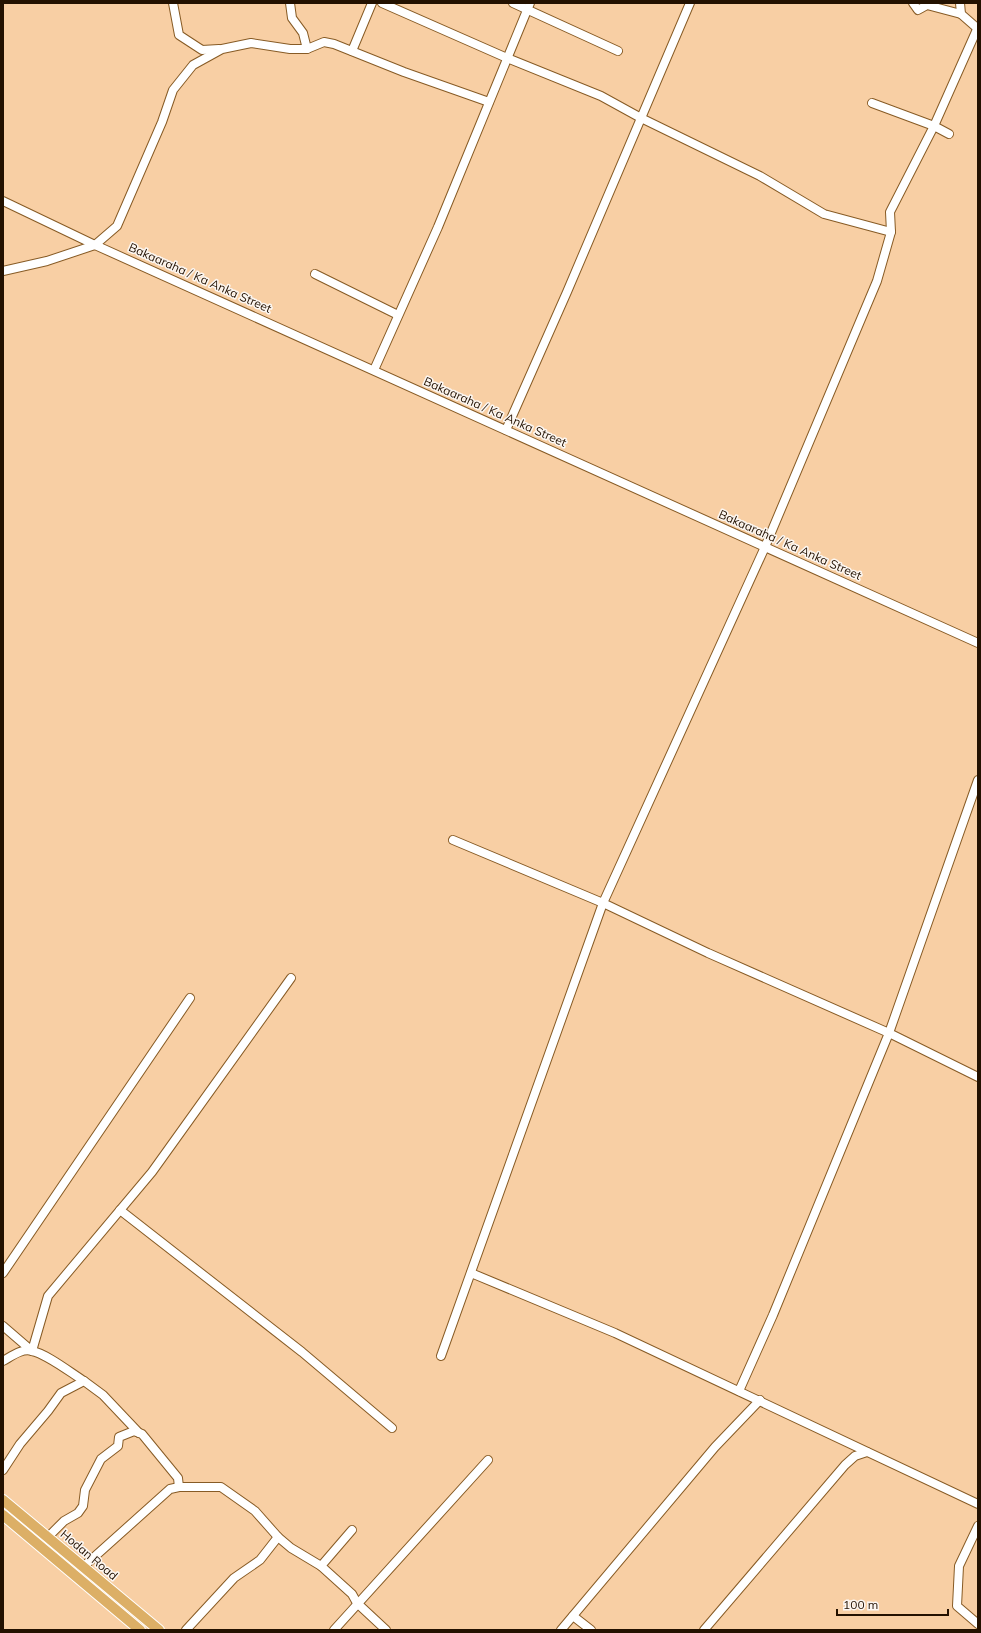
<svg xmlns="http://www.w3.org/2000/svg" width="981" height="1633" viewBox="0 0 981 1633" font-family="Mulish,sans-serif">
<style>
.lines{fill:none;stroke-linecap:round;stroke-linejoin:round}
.minor-casing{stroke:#875b25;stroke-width:10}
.major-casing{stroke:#fff;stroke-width:12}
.minor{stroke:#fff;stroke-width:8}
.major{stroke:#dcaf66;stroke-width:10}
.labels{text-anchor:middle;stroke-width:3;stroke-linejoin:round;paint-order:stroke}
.street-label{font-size:12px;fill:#231100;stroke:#fcf7f2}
</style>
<rect width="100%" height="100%" fill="#f8cfa4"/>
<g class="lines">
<defs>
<g id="minor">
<polyline points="173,3 179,35 202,50 219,49"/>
<polyline points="290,3 292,18 303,33 307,49"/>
<polyline points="382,3 507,58 601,96 641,118 760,176 824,214 891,232"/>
<polyline points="513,3 618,51"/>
<polyline points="913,3 918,10 927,5 961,14"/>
<polyline points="960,3 961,14 977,28"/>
<polyline points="352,51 372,3"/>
<polyline points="872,103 934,126 949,134"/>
<polyline points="3,201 95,245 978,643"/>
<polyline points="3,271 47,261 95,245 117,226 162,122 173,90 193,65 222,49 251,43 290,49 307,49 324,42 334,44 404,72 489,102"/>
<polyline points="315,274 398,315"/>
<polyline points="374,370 438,227 530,3"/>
<polyline points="506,430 567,292 690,3"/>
<polyline points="978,780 889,1033 978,1077"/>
<polyline points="453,840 603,903 708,953 889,1033 773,1315 739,1391"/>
<polyline points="120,1210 302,1352 392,1428"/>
<polyline points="3,1273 190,998"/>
<polyline points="471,1273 615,1333 978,1504"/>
<polyline points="3,1326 32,1351 48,1296 152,1172 291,978"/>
<polyline points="441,1356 603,903 765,547 877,281 891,232 890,212 934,126 978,27"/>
<path d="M3,1361C12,1356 22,1348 32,1351C47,1354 71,1373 84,1381"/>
<polyline points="3,1470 20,1444 48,1411 61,1393 84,1381 103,1395 139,1433"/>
<polyline points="978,1526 959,1566 957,1606 978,1624"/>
<polyline points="352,1530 321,1566 352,1594 357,1603 386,1630"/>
<polyline points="48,1537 64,1521 78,1513 83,1506 85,1490 101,1459 118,1446 119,1437 134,1431 142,1434 178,1478 179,1487"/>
<polyline points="83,1567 170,1489 179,1487 221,1487 255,1511 278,1537"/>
<polyline points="573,1616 591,1630"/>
<polyline points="186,1630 234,1578 260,1560 278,1537 291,1548 321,1566"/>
<polyline points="334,1630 488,1460"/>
<polyline points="561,1630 715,1447 760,1400"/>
<polyline points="704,1630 845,1465 855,1456 867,1452"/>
</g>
<g id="major">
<polyline points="3,1500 159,1630"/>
<polyline points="3,1515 140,1630"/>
</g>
</defs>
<use href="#minor" class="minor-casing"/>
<use href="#major" class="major-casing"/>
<use href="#minor" class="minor"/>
<use href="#major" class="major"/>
</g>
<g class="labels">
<g class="street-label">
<text transform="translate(200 278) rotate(24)" y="4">Bakaaraha / Ka Anka Street</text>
<text transform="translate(495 412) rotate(24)" y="4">Bakaaraha / Ka Anka Street</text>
<text transform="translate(790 545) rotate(24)" y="4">Bakaaraha / Ka Anka Street</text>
<text transform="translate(89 1555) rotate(40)" y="4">Hodan Road</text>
</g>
</g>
<rect width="981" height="1633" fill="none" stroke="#231100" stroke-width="8"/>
<path d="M837 1609v6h111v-6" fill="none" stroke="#231100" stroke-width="2"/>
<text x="843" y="1609" font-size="12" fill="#231100" stroke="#fcf7f2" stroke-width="3" paint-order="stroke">100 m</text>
</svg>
